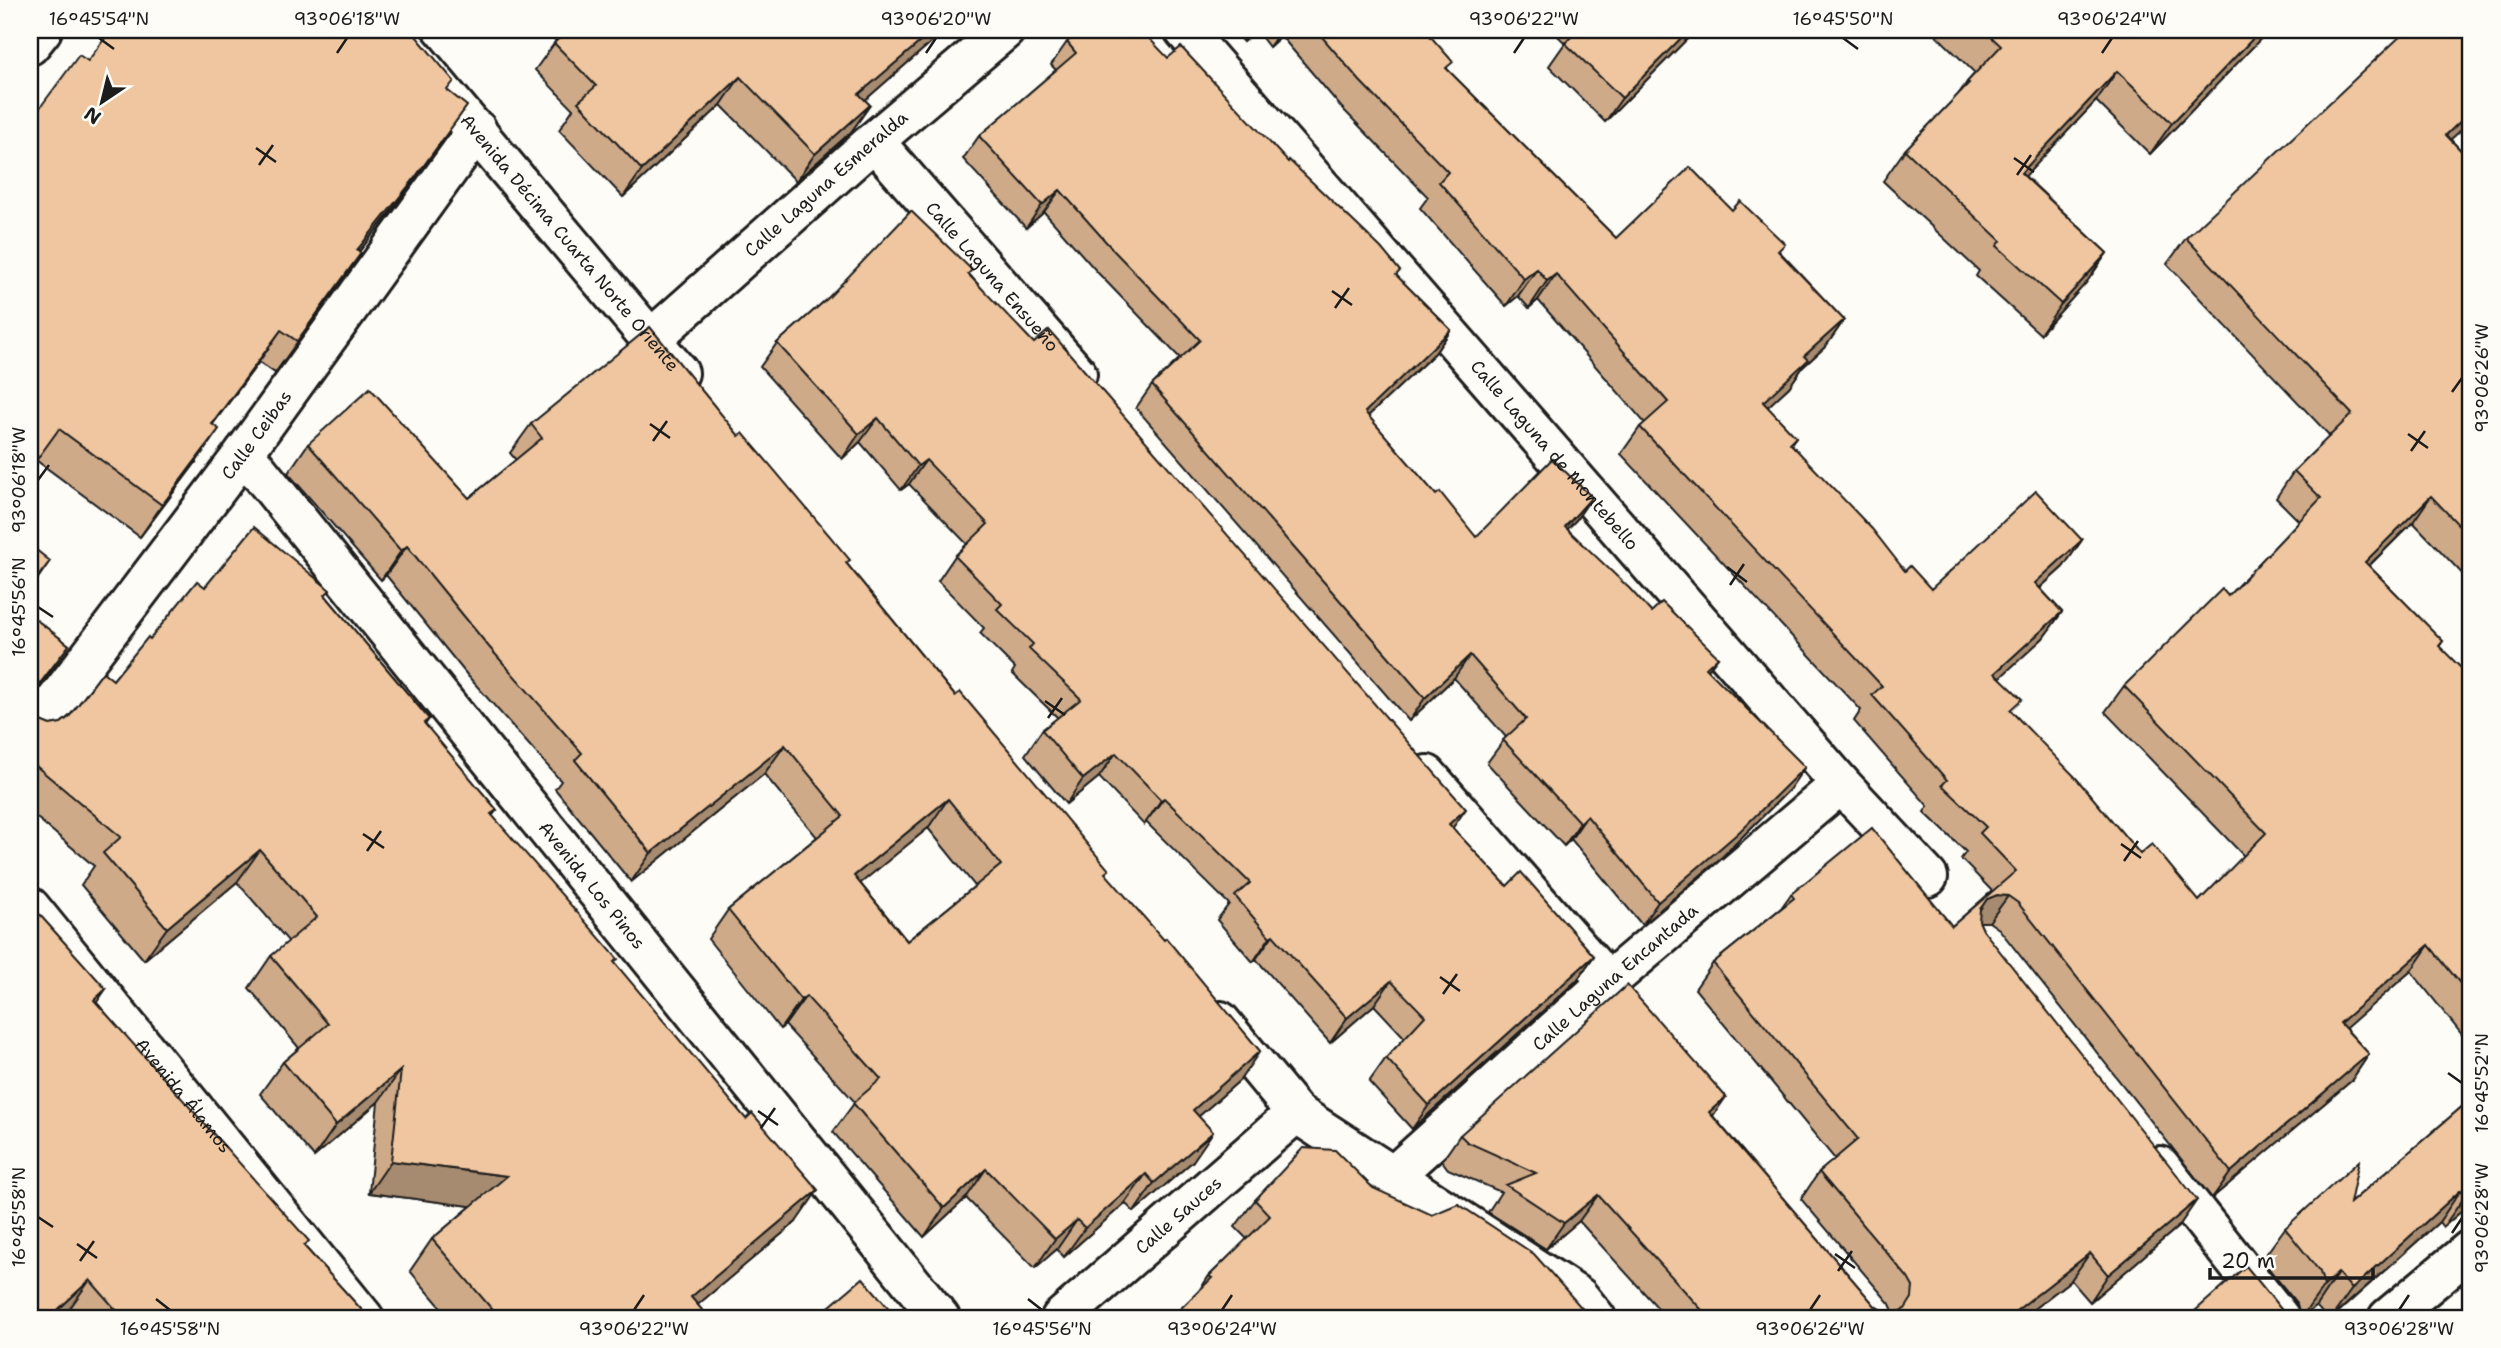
<svg xmlns="http://www.w3.org/2000/svg" width="2501" height="1348" viewBox="0 0 2501 1348" font-family="'Shantell Sans',sans-serif">
<style>
.lines{fill:none;stroke-linecap:round;stroke-linejoin:round}
.minor-casing{stroke:#1c1c1c;stroke-width:44}
.secondary-casing{stroke:#1c1c1c;stroke-width:44}
.minor{stroke:#fdfcf7;stroke-width:38}
.secondary{stroke:#fdfcf7;stroke-width:38}
.wall{fill:#ceaa89;stroke:#1c1c1c;stroke-width:2;fill-rule:evenodd}
.shaded-wall{fill:#a78b6f;stroke:#1c1c1c;stroke-width:2}
.building{fill:#efc69f;stroke:#1c1c1c;stroke-width:2;fill-rule:evenodd}
.ticks{fill:none;stroke:#1c1c1c;stroke-width:2.5}
.labels{text-anchor:middle;stroke-width:7;stroke-linejoin:round;paint-order:stroke}
.street-label{font-size:18px;fill:#1c1c1c;stroke:#fdfcf7}
.neatline{fill:none;stroke:#1c1c1c;stroke-width:2.5}
.ticks-label{font-size:18px;text-anchor:middle;fill:#1c1c1c}
</style>
<rect width="100%" height="100%" fill="#fdfcf7"/>
<filter id="ink" filterUnits="userSpaceOnUse"><feTurbulence type="fractalNoise" baseFrequency=".0143" numOctaves="2"/><feDisplacementMap in="SourceGraphic" scale="14" xChannelSelector="R" yChannelSelector="G"/><feConvolveMatrix kernelMatrix="1 2 1 2 8 2 1 2 1" color-interpolation-filters="sRGB"/></filter>
<g filter="url(#ink)">
<g class="lines">
<defs>
<g id="minor">
<path id="s1" d="M391,30L679,373"/>
<path id="s2" d="M1184,30L1841,784L1928,877"/>
<path id="s3" d="M874,141L1077,374"/>
<path id="s4" d="M651,339L874,141L1005,30"/>
<path id="s5" d="M244,453L940,1318"/>
<path id="s6" d="M30,735L244,453L477,130"/>
<polyline points="1427,775 1608,982"/>
<path id="s7" d="M30,907L364,1318"/>
<polyline points="1220,1021 1296,1113 1579,1297 1596,1318"/>
<polyline points="2160,1166 2280,1318"/>
<path id="s8" d="M1393,1176L1608,982L1841,784"/>
<path id="s9" d="M1061,1318L1296,1113"/>
<polyline points="2388,1318 2471,1249"/>
</g>
<polyline id="secondary" points="30,45 42,30"/>
</defs>
<use href="#minor" class="minor-casing"/>
<use href="#secondary" class="secondary-casing"/>
<use href="#minor" class="minor"/>
<use href="#secondary" class="secondary"/>
</g>
<g class="wall">
<polygon points="546,30 942,30 936,38 865,100 870,105 851,132 796,181 721,105 623,197 559,130 573,109 535,70 556,41"/>
<polygon points="1232,30 1256,30 1243,42"/>
<polygon points="1256,30 1425,30 1448,70 1616,238 1732,210 1780,252 1844,320 1826,346 1803,367 1789,387 1767,407 1796,437 1791,444 1905,571 1931,589 2082,540 2063,567 2040,588 2062,612 2043,638 2000,677 2012,712 2140,854 2199,901 2244,856 2105,712 2124,686 2228,596 2299,521 2276,498 2294,471 2330,436 2167,264 2186,238 2451,140 2471,161 2471,583 2413,522 2369,566 2443,641 2439,647 2471,678 2471,1046 2411,971 2345,1028 2369,1054 2351,1081 2212,1198 1999,929 1989,922 1979,922 1983,930 2179,1226 2090,1302 2071,1280 2022,1318 1667,1318 1579,1221 1546,1249 1488,1212 1501,1192 1448,1169 1442,1161 1460,1135 1713,1116 1875,1306 1885,1312 1894,1313 1890,1304 1801,1199 1819,1172 1835,1159 1695,989 1713,963 1781,908 1791,894 1952,926 1992,891 1961,859 1966,852 1924,812 1928,806 1854,721 1861,710 1621,454 1640,427 1645,423 1538,300 1529,308 1518,296 1506,306 1420,208 1428,197 1341,107 1281,36 1269,47"/>
<polygon points="1552,30 1694,30 1689,37 1605,122 1549,66 1565,43"/>
<polygon points="1931,30 2269,30 2150,154 2096,101 2025,176 2107,253 2086,283 2040,334 1976,276 1979,271 1883,181 1905,150 1957,96 1967,82 1975,73"/>
<polygon points="1067,42 1168,58 1288,162 1397,276 1451,330 1435,353 1368,416 1436,495 1476,537 1576,520 1567,529 1651,612 1718,657 1708,670 1789,790 1723,856 1642,925 1571,839 1564,846 1487,763 1506,737 1454,678 1409,721 1136,408 1152,385 1180,358 1099,274 1044,212 1026,228 963,159 979,136 1056,70 1051,65"/>
<polygon points="88,61 447,91 444,138 388,215 359,252 338,285 275,373 259,362 213,424 197,461 140,537 37,461 30,470 30,121"/>
<polygon points="969,274 1452,828 1507,886 1594,956 1577,980 1412,1129 1369,1082 1386,1058 1405,1038 1374,1005 1330,1043 1256,959 1253,962 1217,920 1229,904 1146,822 1144,825 1099,777 1066,804 1025,755 1042,730 1058,718 1012,673 1015,668 980,633 984,628 938,581 955,556 967,544 909,484 901,490 860,442 842,459 760,367 777,343 828,298"/>
<path d="M531,424L739,436L847,564L955,696L1106,874L1240,1080L1199,1116L1193,1161L1134,1212L1125,1203L1064,1257L1057,1249L1035,1268L966,1198L924,1237L833,1132L855,1102L785,1025L780,1029L708,939L728,910L817,837L764,774L631,882L555,789L561,781L468,676L386,575L381,580L288,473L308,444L469,498L516,460L510,453ZM928,828L975,886L907,941L860,883Z"/>
<polygon points="205,587 326,596 429,719 425,725 497,810 492,816 615,963 796,1222 697,1305 709,1318 450,1318 410,1271 432,1239 471,1206 369,1193 378,1102 314,1157 260,1094 283,1062 299,1048 249,988 271,956 289,942 237,882 144,960 81,885 94,866 30,812 30,615 69,645 33,695 31,701 33,712 40,721 50,725 61,723 113,680 150,639"/>
<polygon points="32,906 97,1003 305,1247 369,1318 73,1318 67,1312 61,1318 30,1318"/>
<polygon points="2471,1099 2471,1203 2443,1227 2439,1222 2332,1318 2327,1318 2316,1306 2301,1318 2297,1304 2262,1260 2285,1228 2350,1203"/>
<polygon points="1373,1188 1588,1315 1586,1318 1171,1318 1198,1292 1209,1276 1247,1239 1235,1227 1255,1200"/>
</g>
<g class="shaded-wall">
<polygon points="934,30 942,30 936,38 840,122 859,94"/>
<polygon points="1251,30 1256,30 1243,42"/>
<polygon points="1281,30 1286,30 1281,36 1269,47"/>
<polygon points="1689,30 1694,30 1689,37 1605,122 1622,98"/>
<polygon points="2261,30 2269,30 2150,154 2172,123"/>
<polygon points="2117,71 2096,101 2000,203 2021,173"/>
<polygon points="740,77 721,105 623,197 642,170"/>
<polygon points="870,105 851,132 796,181 815,154"/>
<polygon points="467,106 388,215 335,282 357,250"/>
<polygon points="2471,111 2471,121 2427,161 2446,135"/>
<polygon points="1060,190 1044,212 1026,228 1042,205"/>
<polygon points="2107,253 2086,283 2040,334 2061,304"/>
<polygon points="1537,269 1518,296 1506,306 1524,279"/>
<polygon points="1556,274 1538,300 1529,308 1547,281"/>
<polygon points="1844,320 1826,346 1803,367 1789,387 1744,429 1763,402 1804,356"/>
<polygon points="281,330 259,362 190,455 212,424"/>
<polygon points="1451,330 1435,353 1349,434 1365,412"/>
<polygon points="878,418 860,442 842,459 859,434"/>
<polygon points="219,429 197,461 140,537 162,505"/>
<polygon points="926,460 909,484 901,490 918,466"/>
<polygon points="2431,496 2413,522 2346,588 2365,562"/>
<polygon points="1592,497 1576,520 1549,549 1565,527"/>
<polygon points="2082,540 2063,567 2016,609 2035,583"/>
<polygon points="407,546 386,575 381,580 401,551"/>
<polygon points="50,561 30,590 30,587"/>
<polygon points="2062,612 2043,638 1977,699 1995,673"/>
<polygon points="69,645 46,677 30,699 30,697"/>
<polygon points="1470,655 1454,678 1409,721 1425,698"/>
<polygon points="785,745 764,774 631,882 651,853"/>
<polygon points="1116,753 1099,777 1066,804 1083,779"/>
<polygon points="1805,767 1789,790 1723,856 1642,925 1658,902"/>
<polygon points="1164,798 1146,822 1144,825 1161,800"/>
<polygon points="948,799 928,828 834,905 854,876"/>
<polygon points="1466,809 1449,833 1449,824"/>
<polygon points="1587,816 1571,839 1564,846 1580,823"/>
<polygon points="260,850 237,882 144,960 167,928"/>
<polygon points="1997,895 2008,896 1989,922 1978,922 1969,926 1987,899"/>
<polygon points="1273,935 1256,959 1253,962 1270,937"/>
<polygon points="2429,945 2411,971 2322,1049 2340,1023"/>
<polygon points="1594,956 1577,980 1412,1129 1429,1105"/>
<polygon points="1391,981 1374,1005 1330,1043 1347,1018"/>
<polygon points="106,989 84,1021 94,1000"/>
<polygon points="806,996 785,1025 780,1029 801,1000"/>
<polygon points="1260,1051 1240,1080 1173,1139 1193,1110"/>
<polygon points="2369,1054 2351,1081 2212,1198 2231,1172"/>
<polygon points="401,1070 378,1102 314,1157 336,1125"/>
<polygon points="1726,1097 1708,1123 1709,1112"/>
<polygon points="1213,1132 1193,1161 1134,1212 1154,1183"/>
<polygon points="391,1161 507,1176 485,1208 369,1193"/>
<polygon points="986,1169 966,1198 924,1237 944,1208"/>
<polygon points="1146,1174 1125,1203 1064,1257 1085,1228"/>
<polygon points="818,1190 796,1222 682,1318 691,1297"/>
<polygon points="2461,1190 2439,1222 2331,1318 2352,1289"/>
<polygon points="2471,1190 2471,1203 2443,1227 2466,1195"/>
<polygon points="1598,1195 1579,1221 1546,1249 1564,1223"/>
<polygon points="2197,1200 2179,1226 2090,1302 2108,1275"/>
<polygon points="1077,1220 1057,1249 1035,1268 1055,1239"/>
<polygon points="2090,1253 2071,1280 2022,1318 2007,1318"/>
<polygon points="2338,1273 2316,1306 2301,1318 2324,1286"/>
<polygon points="90,1280 67,1312 61,1318 49,1318"/>
</g>
<g class="building">
<polygon points="111,30 411,30 454,81 447,90 467,106 411,183 357,250 361,253 297,341 281,330 212,424 219,429 162,505 59,429 30,469 30,121 79,55 88,61"/>
<polygon points="568,30 766,30 770,34 770,30 934,30 859,94 870,105 815,154 740,77 642,170 578,102 596,86 554,43"/>
<polygon points="1081,30 1141,30 1168,58 1181,47 1288,162 1289,160 1381,248 1400,271 1396,275 1451,330 1365,412 1436,495 1440,492 1476,537 1552,459 1592,497 1565,527 1630,589 1651,612 1662,602 1718,657 1706,668 1805,767 1738,833 1658,902 1587,816 1580,823 1503,740 1526,719 1470,655 1425,698 1152,385 1200,340 1115,252 1060,190 1042,205 979,136 1076,53 1067,42"/>
<polygon points="1316,30 1425,30 1453,62 1446,68 1616,238 1690,167 1732,210 1740,201 1785,244 1778,251 1844,320 1804,356 1808,360 1763,402 1796,437 1790,443 1872,529 1905,571 1910,566 1931,589 2036,491 2082,540 2035,583 2062,612 1995,673 2022,699 2010,710 2076,778 2140,854 2152,844 2199,901 2266,833 2124,686 2222,589 2228,596 2321,498 2294,471 2352,414 2186,238 2407,30 2471,30 2471,111 2446,135 2471,161 2471,538 2431,496 2365,562 2443,641 2439,646 2471,678 2471,997 2429,945 2340,1023 2369,1054 2231,1172 2018,903 2008,896 1997,895 1987,899 1980,909 1979,921 1983,930 2197,1200 2108,1275 2090,1253 2007,1318 1709,1318 1598,1195 1564,1223 1506,1185 1536,1173 1467,1142 1460,1135 1627,985 1726,1097 1709,1112 1875,1306 1885,1312 1895,1313 1905,1309 1912,1298 1913,1287 1908,1278 1819,1172 1858,1139 1713,963 1794,898 1791,894 1872,828 1952,926 2016,871 1980,833 1986,827 1942,785 1947,780 1872,695 1882,686 1640,427 1668,402 1556,274 1547,281 1537,269 1524,279 1439,182 1448,172 1360,81"/>
<polygon points="1578,30 1689,30 1622,98 1565,43"/>
<polygon points="1984,30 2261,30 2172,123 2117,71 2021,173 2107,253 2061,304 1997,246 2001,241 1905,150 1969,83 1967,82 2001,46"/>
<polygon points="911,211 972,270 968,274 1034,343 1049,330 1466,809 1449,824 1507,886 1521,872 1594,956 1429,1105 1386,1058 1425,1016 1391,981 1347,1018 1273,935 1270,937 1235,896 1250,883 1164,798 1161,800 1116,753 1083,779 1042,730 1081,699 1029,649 1033,644 997,609 1002,604 955,556 988,524 926,460 918,466 878,418 859,434 777,343 828,298"/>
<path d="M650,327L739,436L743,433L850,560L846,563L955,696L960,692L1109,870L1105,873L1164,940L1166,938L1260,1051L1193,1110L1213,1132L1154,1183L1146,1174L1085,1228L1077,1220L1055,1239L986,1169L944,1208L853,1103L881,1079L806,996L801,1000L728,910L843,816L785,745L651,853L575,760L582,753L489,647L407,546L401,551L308,444L370,388L469,498L542,438L531,424ZM948,799L1001,865L907,941L854,876Z"/>
<polygon points="254,527 330,590 325,595 429,719 424,723 497,810 491,814 618,959 614,962 746,1119 752,1113 818,1190 691,1297 709,1318 494,1318 497,1315 432,1239 507,1176 391,1161 401,1070 336,1125 283,1062 328,1024 271,956 317,917 260,850 167,928 103,853 121,837 30,761 30,615 69,645 35,690 31,701 33,712 40,721 50,725 61,723 69,717 103,672 113,680 148,637 150,639 197,581 205,587"/>
<polygon points="30,545 50,561 30,587"/>
<polygon points="30,894 36,901 31,905 106,989 94,1000 309,1241 304,1246 369,1318 123,1318 90,1280 49,1318 30,1318"/>
<polygon points="2471,1099 2471,1190 2466,1195 2461,1190 2352,1289 2338,1273 2324,1286 2320,1272 2285,1228 2359,1161 2350,1203"/>
<polygon points="1303,1148 1335,1150 1373,1188 1432,1215 1458,1204 1534,1254 1588,1315 1584,1318 1171,1318 1212,1278 1209,1276 1270,1216 1255,1200"/>
<polygon points="2246,1266 2280,1308 2288,1314 2295,1315 2292,1318 2187,1318"/>
<polygon points="863,1278 897,1318 816,1318"/>
</g>
</g>
<path class="ticks" d="M99,38L114,49M1843,38L1858,49M337,53L347,38M926,53L936,38M1514,53L1524,38M2102,53L2112,38M256,148L276,162M2014,158L2034,172M259,165L273,145M2017,175L2031,155M1332,291L1352,305M1335,308L1349,288M2452,392L2462,378M650,424L670,438M2408,434L2428,448M653,441L667,421M2411,451L2425,431M38,480L49,465M1727,567L1747,582M1730,585L1744,564M38,607L53,617M1045,701L1065,715M1048,718L1062,698M363,834L384,848M2121,844L2141,858M367,851L381,831M2124,861L2138,841M1440,977L1460,991M1443,994L1457,974M2448,1073L2462,1083M758,1111L778,1125M761,1128L775,1108M38,1217L53,1227M2452,1233L2462,1218M77,1244L97,1258M1835,1254L1855,1268M80,1261L94,1241M1838,1271L1852,1251M156,1299L170,1310M1028,1299L1042,1310M634,1310L644,1295M1222,1310L1232,1295M1810,1310L1820,1295M2399,1310L2409,1295"/>
<g class="labels">
<g class="street-label">
<text dy="6" stroke="none"><textPath href="#s4" startOffset="234">Calle Laguna Esmeralda</textPath></text>
<text dy="6" stroke="none"><textPath href="#s1" startOffset="278">Avenida Décima Cuarta Norte Oriente</textPath></text>
<text dy="6" stroke="none"><textPath href="#s3" startOffset="180">Calle Laguna Ensueño</textPath></text>
<text dy="6" stroke="none"><textPath href="#s6" startOffset="376">Calle Ceibas</textPath></text>
<text dy="6" stroke="none"><textPath href="#s2" startOffset="564">Calle Laguna de Montebello</textPath></text>
<text dy="6" stroke="none"><textPath href="#s5" startOffset="555">Avenida Los Pinos</textPath></text>
<text dy="6" stroke="none"><textPath href="#s8" startOffset="298">Calle Laguna Encantada</textPath></text>
<text dy="6" stroke="none"><textPath href="#s7" startOffset="243">Avenida Álamos</textPath></text>
<text dy="6" stroke="none"><textPath href="#s9" startOffset="156">Calle Sauces</textPath></text>
</g>
</g>
<rect width="2501" height="1348" fill="none" stroke="#fdfcf7" stroke-width="77"/>
<g transform="translate(102 102) rotate(215)" stroke="#fdfcf7" stroke-width="5" paint-order="stroke">
<path d="M0-5L12 26L0 18L-12 26Z" fill="#1c1c1c"/>
<text y="-10" font-size="19" font-weight="bold" text-anchor="middle" fill="#1c1c1c">N</text>
</g>
<path d="M2210 1268v10h163v-10" fill="none" stroke="#1c1c1c" stroke-width="3.5"/>
<text x="2221" y="1268" font-size="21" fill="#1c1c1c" stroke="#fdfcf7" stroke-width="5" paint-order="stroke">20 m</text>
<rect x="38" y="38" width="2424" height="1272" class="neatline"/>
<g class="ticks-label">
<text x="99" y="25">16°45'54"N</text>
<text x="347" y="25">93°06'18"W</text>
<text x="936" y="25">93°06'20"W</text>
<text x="1524" y="25">93°06'22"W</text>
<text x="1843" y="25">16°45'50"N</text>
<text x="2112" y="25">93°06'24"W</text>
<text transform="translate(2482 378) rotate(-90)" y="6">93°06'26"W</text>
<text transform="translate(19 480) rotate(-90)" y="6">93°06'18"W</text>
<text transform="translate(19 607) rotate(-90)" y="6">16°45'56"N</text>
<text transform="translate(2482 1083) rotate(-90)" y="6">16°45'52"N</text>
<text transform="translate(19 1217) rotate(-90)" y="6">16°45'58"N</text>
<text transform="translate(2482 1218) rotate(-90)" y="6">93°06'28"W</text>
<text x="170" y="1335">16°45'58"N</text>
<text x="634" y="1335">93°06'22"W</text>
<text x="1042" y="1335">16°45'56"N</text>
<text x="1222" y="1335">93°06'24"W</text>
<text x="1810" y="1335">93°06'26"W</text>
<text x="2399" y="1335">93°06'28"W</text>
</g>
</svg>
